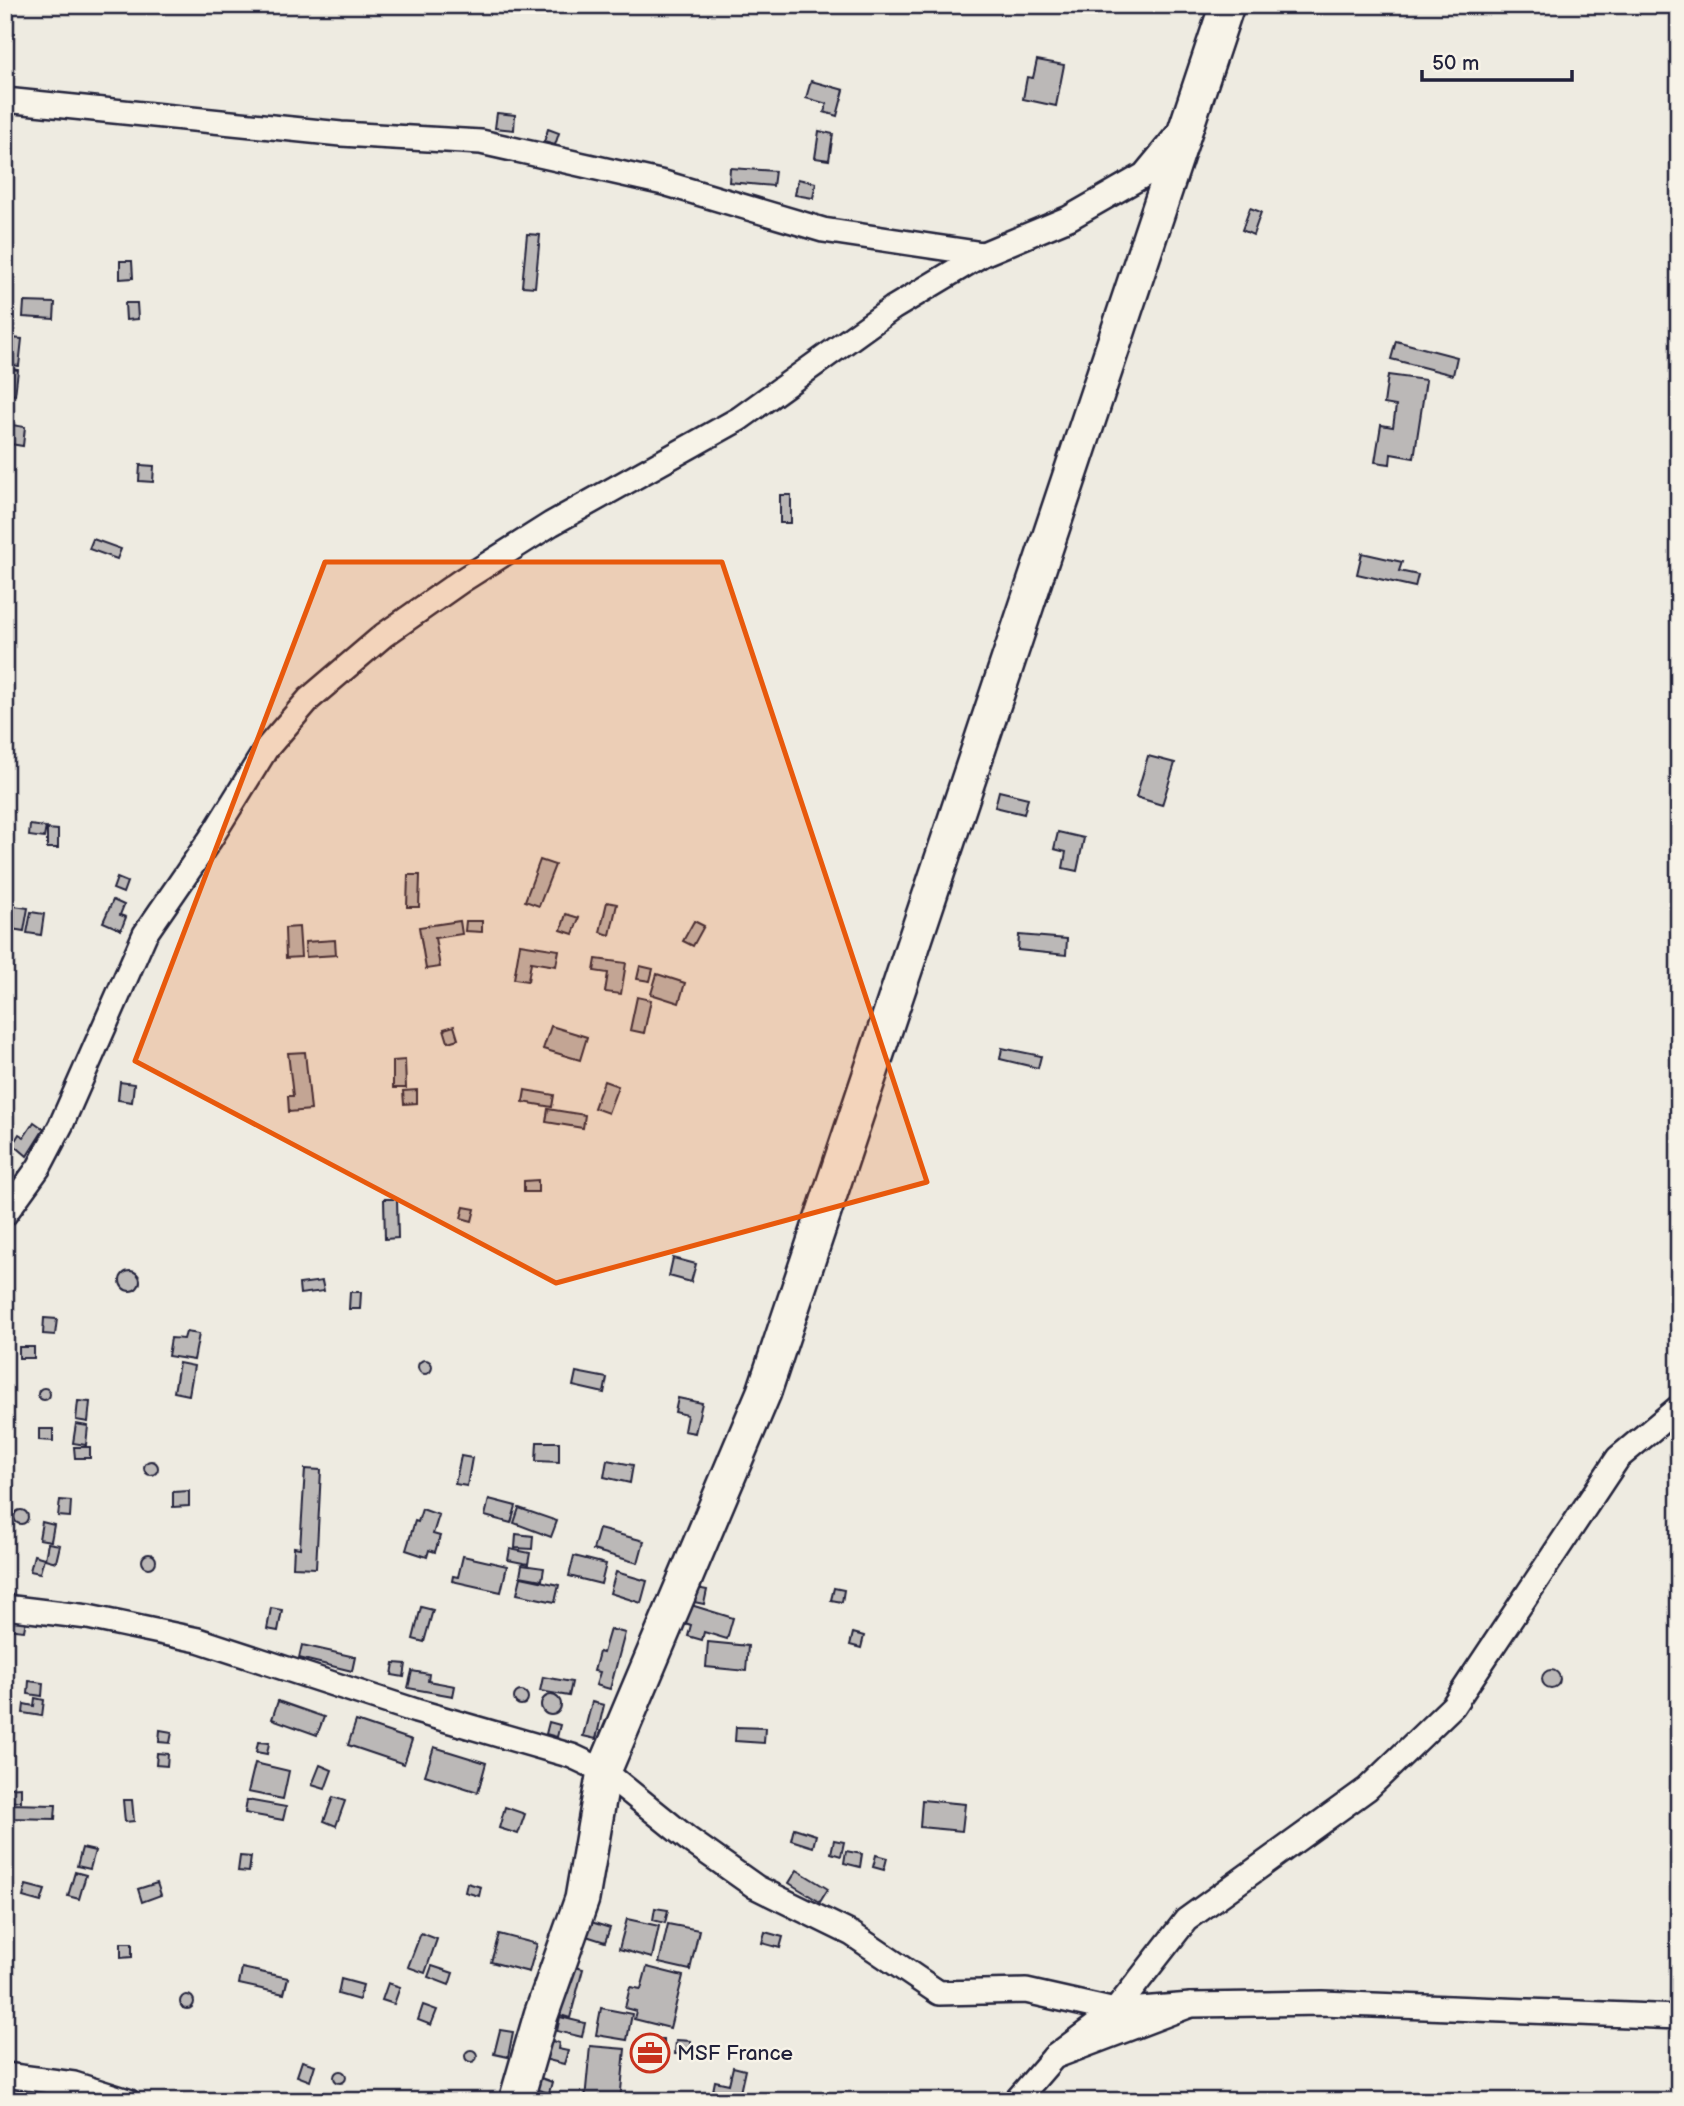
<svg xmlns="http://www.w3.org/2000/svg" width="1684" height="2106" viewBox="0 0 1684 2106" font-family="'Balsamiq Sans',sans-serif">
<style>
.building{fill:#bbb8b7;stroke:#22223b;stroke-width:2}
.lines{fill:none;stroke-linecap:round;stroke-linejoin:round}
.street-casing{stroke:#22223b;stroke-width:28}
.secondary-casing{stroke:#22223b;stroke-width:38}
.street{stroke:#f7f3e8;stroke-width:23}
.secondary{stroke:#f7f3e8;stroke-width:33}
.marked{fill:#e8590c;fill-opacity:0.2;stroke:#e8590c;stroke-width:5;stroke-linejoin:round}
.labels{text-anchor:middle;stroke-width:5;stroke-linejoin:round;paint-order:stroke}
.poi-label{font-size:21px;fill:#22223b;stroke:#f7f3e8;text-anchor:start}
</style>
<rect width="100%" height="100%" fill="#eeebe1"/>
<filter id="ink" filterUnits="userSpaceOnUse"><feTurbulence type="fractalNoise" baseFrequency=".0143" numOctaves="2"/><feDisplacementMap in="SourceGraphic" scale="14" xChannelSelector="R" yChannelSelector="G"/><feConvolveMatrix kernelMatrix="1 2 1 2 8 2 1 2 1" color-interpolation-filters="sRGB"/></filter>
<g filter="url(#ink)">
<g class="building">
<polygon points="1037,60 1064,65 1056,106 1023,99 1027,77 1033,78"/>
<polygon points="811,81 844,90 837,116 824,112 827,104 806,98"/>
<polygon points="497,113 515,115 514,130 495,128"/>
<polygon points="548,129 559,133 555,145 544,142"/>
<polygon points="819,131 833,134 829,160 815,158"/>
<polygon points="730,168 775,171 773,186 729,182"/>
<polygon points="798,179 816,183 813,198 795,195"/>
<polygon points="1250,208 1261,212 1253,235 1242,230"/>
<polygon points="527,234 540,235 535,287 522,286"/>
<polygon points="120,261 132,261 133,278 120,279"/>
<polygon points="24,302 55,303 54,319 23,317"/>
<polygon points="125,303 137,303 138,319 126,320"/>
<polygon points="11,338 22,339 19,366 8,364"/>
<polygon points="1396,341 1457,357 1453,375 1391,359"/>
<polygon points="6,368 18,370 15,395 5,394"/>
<polygon points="1388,375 1426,380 1414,458 1391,454 1390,464 1375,462 1381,425 1393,427 1396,406 1384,404"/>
<polygon points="12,425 25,427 23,446 10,444"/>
<polygon points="140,465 154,466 153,482 139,481"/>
<rect x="780" y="495" width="11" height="28"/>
<polygon points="93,539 121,549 117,559 89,549"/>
<polygon points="1362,553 1402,562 1399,571 1418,575 1415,587 1357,574"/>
<polygon points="1148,756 1175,763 1162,805 1136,797"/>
<polygon points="999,791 1028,798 1024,814 995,807"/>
<polygon points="30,825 46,827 44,838 29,836"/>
<polygon points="47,829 58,830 58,848 47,848"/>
<polygon points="1058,832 1084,838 1077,871 1063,868 1066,852 1054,849"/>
<polygon points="540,860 555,865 539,906 525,901"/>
<polygon points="408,875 420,875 419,907 407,907"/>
<polygon points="117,878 127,882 123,893 113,889"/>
<polygon points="113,900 124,905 120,915 126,917 121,930 103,922"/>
<polygon points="607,902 617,904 610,935 600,932"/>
<polygon points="7,905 28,908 24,931 5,928"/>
<polygon points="31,912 44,914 41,935 27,933"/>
<polygon points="566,914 579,918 573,934 561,930"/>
<polygon points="460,921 462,934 435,938 440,967 426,969 419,927"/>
<polygon points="466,921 482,921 482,932 465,931"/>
<polygon points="694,921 704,926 693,946 683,941"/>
<polygon points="299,927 301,957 286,958 285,928"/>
<polygon points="1019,935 1067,939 1066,955 1018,950"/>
<polygon points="335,940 336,955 306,957 305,942"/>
<polygon points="520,944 559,950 556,966 531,962 528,981 514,979"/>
<polygon points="596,959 626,963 621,994 605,992 608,973 594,971"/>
<polygon points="640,966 653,969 650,981 637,979"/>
<polygon points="657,974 685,983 679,1003 651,994"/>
<polygon points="637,997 651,1000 644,1033 630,1030"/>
<polygon points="454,1026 458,1039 448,1042 444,1029"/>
<polygon points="551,1026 587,1037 580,1060 543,1049"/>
<polygon points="1002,1048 1041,1056 1038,1068 1000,1059"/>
<polygon points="305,1052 311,1110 289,1112 288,1096 293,1096 288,1053"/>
<polygon points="405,1060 406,1088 393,1088 393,1061"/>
<polygon points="604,1081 618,1086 608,1113 594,1108"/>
<polygon points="120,1082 134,1084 132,1102 118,1100"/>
<polygon points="417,1090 417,1103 404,1104 403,1091"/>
<polygon points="525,1090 554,1095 552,1107 523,1102"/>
<polygon points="548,1109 585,1115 583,1128 546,1122"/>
<polygon points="34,1122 44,1129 27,1156 13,1144 19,1134 24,1137"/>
<polygon points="538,1180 538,1192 524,1192 524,1181"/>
<polygon points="384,1199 397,1199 398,1238 385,1239"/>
<polygon points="464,1207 475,1209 472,1221 461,1218"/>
<polygon points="673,1258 696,1264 691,1282 669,1276"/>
<circle cx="130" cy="1281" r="10"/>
<polygon points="322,1281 324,1291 300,1294 299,1284"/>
<polygon points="350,1292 361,1292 360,1309 349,1309"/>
<polygon points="44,1318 57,1319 55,1335 43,1334"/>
<polygon points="186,1332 199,1334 194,1360 168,1356 171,1338 184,1339"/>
<rect x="19" y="1347" width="15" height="11"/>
<circle cx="425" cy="1367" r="7"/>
<polygon points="179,1363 194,1366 189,1395 174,1392"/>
<polygon points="576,1372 607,1378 604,1393 573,1386"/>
<circle cx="44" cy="1394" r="6"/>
<polygon points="678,1398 702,1403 695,1433 684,1431 687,1415 675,1412"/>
<polygon points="78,1401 90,1402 88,1422 76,1420"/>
<polygon points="76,1424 88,1426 86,1445 73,1443"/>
<polygon points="39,1429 53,1429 53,1441 39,1440"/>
<polygon points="537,1442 559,1442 559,1462 536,1461"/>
<polygon points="74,1447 90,1447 90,1458 75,1458"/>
<polygon points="461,1456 472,1458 467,1486 455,1484"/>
<polygon points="607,1460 633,1465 630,1483 604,1477"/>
<circle cx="151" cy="1468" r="7"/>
<polygon points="305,1469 321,1470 316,1568 293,1567 294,1547 300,1548"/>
<polygon points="189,1491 189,1506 173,1507 173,1492"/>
<polygon points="489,1499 516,1506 511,1523 485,1516"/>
<polygon points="60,1500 71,1501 70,1517 58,1516"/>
<polygon points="519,1508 557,1521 551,1537 514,1523"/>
<polygon points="422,1509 439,1515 433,1534 440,1536 435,1552 429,1550 427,1557 406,1550 415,1521 418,1522"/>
<circle cx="21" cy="1517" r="7"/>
<polygon points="42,1522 54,1525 51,1541 39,1539"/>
<polygon points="599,1529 644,1541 638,1563 593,1550"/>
<polygon points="516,1534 533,1536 532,1549 515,1548"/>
<polygon points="48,1543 60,1545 56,1562 45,1559"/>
<polygon points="510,1549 530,1553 528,1564 508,1560"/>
<circle cx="149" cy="1561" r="7"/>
<polygon points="34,1555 44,1558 40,1573 30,1571"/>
<polygon points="463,1556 507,1566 501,1592 452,1581 453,1576 458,1577"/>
<polygon points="574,1556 606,1564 601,1584 569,1576"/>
<polygon points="522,1565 544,1568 542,1580 520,1576"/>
<polygon points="616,1572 647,1581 641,1603 610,1593"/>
<polygon points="521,1577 559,1585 555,1602 517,1594"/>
<polygon points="697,1588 707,1590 704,1604 694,1602"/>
<polygon points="834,1588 844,1590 842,1602 831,1600"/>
<polygon points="691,1605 733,1618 727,1639 704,1632 702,1640 688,1636 691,1625 685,1623"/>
<polygon points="421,1607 433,1610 424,1642 413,1639"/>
<polygon points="271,1608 282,1610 278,1631 267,1629"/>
<polygon points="6,1617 26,1620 24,1631 5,1629"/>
<polygon points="610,1629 625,1633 610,1689 596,1685 600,1672 594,1671 599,1652 603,1653"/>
<polygon points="853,1633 864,1636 861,1648 850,1645"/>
<polygon points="708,1642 748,1646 746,1671 706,1667"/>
<polygon points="302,1645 355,1657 352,1671 299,1658"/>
<polygon points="394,1663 406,1664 404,1677 392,1675"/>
<circle cx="1551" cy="1679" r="9"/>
<polygon points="412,1671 429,1674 428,1681 455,1686 453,1696 408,1688"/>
<polygon points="543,1677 572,1682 569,1696 540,1691"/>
<polygon points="29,1681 43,1683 42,1696 28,1694"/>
<circle cx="521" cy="1698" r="7"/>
<circle cx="551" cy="1705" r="10"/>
<polygon points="35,1698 44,1700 42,1716 23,1713 24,1704 34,1706"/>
<polygon points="278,1701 324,1717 317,1735 272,1719"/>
<polygon points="592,1702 604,1705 596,1739 583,1736"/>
<polygon points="356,1721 412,1740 404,1764 348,1745"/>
<polygon points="549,1722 560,1725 557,1737 546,1734"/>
<polygon points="736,1727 765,1728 764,1743 735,1741"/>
<polygon points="160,1730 172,1732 170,1743 159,1742"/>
<polygon points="258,1742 269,1743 267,1754 256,1752"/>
<polygon points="434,1747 486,1763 478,1792 425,1775"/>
<polygon points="157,1753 168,1754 167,1766 156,1765"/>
<polygon points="255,1763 289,1771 283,1799 248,1792"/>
<polygon points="320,1765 332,1770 325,1789 312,1785"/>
<polygon points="21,1787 21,1801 5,1802 5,1788"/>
<polygon points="333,1797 345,1801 336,1826 324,1821"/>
<polygon points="123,1800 132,1800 134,1821 125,1822"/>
<polygon points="247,1800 286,1807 283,1820 245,1813"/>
<polygon points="922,1800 965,1804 962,1831 920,1827"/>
<polygon points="8,1804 56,1805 55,1819 8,1818"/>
<polygon points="505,1807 525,1814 518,1834 499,1828"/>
<polygon points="794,1828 816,1835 813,1847 791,1840"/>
<polygon points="834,1840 844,1842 841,1856 831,1853"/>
<polygon points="82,1848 95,1851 90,1869 77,1866"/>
<polygon points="846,1851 862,1854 860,1867 844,1863"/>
<polygon points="876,1855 887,1858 884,1870 873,1867"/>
<polygon points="240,1856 251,1857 249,1872 238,1871"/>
<polygon points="797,1870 828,1889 820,1902 789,1883"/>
<polygon points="75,1872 86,1875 79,1899 68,1896"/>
<polygon points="157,1883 161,1895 142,1902 138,1889"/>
<polygon points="467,1883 481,1887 479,1896 465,1892"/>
<polygon points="26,1885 45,1890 41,1902 23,1897"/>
<polygon points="655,1908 668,1910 665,1923 653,1920"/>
<polygon points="627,1919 659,1926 652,1958 619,1949"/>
<polygon points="588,1921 610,1928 605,1942 583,1935"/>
<polygon points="668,1924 699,1930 690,1970 659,1963"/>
<polygon points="765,1932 783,1937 780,1948 762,1943"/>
<polygon points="421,1933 437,1939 425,1973 408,1967"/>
<polygon points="499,1934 537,1944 529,1972 491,1962"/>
<polygon points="121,1943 132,1943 132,1957 121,1958"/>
<polygon points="432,1966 453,1973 449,1985 428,1977"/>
<polygon points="570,1966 583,1969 570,2018 557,2014"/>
<polygon points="647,1967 683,1976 670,2028 634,2019 636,2011 625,2008 630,1987 641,1989"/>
<polygon points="242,1968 288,1978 284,1994 239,1984"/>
<polygon points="341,1979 363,1985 359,2000 338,1994"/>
<polygon points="388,1983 400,1987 394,2004 382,2000"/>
<circle cx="187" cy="2002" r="7"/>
<polygon points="423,2005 437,2010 431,2025 418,2020"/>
<polygon points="601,2008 632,2014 627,2040 596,2035"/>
<polygon points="560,2017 585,2023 582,2037 557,2031"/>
<polygon points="500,2030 513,2032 508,2057 494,2054"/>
<rect x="649" y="2039" width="15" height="14"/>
<polygon points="549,2040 559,2043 558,2049 568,2051 564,2064 544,2059"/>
<polygon points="676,2040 691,2041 691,2054 675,2054"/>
<polygon points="590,2046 625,2049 620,2101 585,2100"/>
<circle cx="471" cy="2056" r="6"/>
<polygon points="302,2061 315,2065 310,2081 297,2076"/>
<polygon points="733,2067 745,2070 739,2097 713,2091 715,2081 729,2084"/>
<circle cx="340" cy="2077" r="6"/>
<polygon points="538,2077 552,2082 549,2093 535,2089"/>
</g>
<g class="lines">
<defs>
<g id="street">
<polyline points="5,100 341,134 481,142 664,183 823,230 983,254"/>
<polyline points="5,1214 39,1167 61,1125 145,934 211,838 266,749 309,699 384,635 461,581 551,524 739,419 893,308 983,254 1069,218 1144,175 1177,135"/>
<polyline points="5,1607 88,1617 198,1640 416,1711 572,1756 604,1771 688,1839 756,1887 852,1934 939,1993 1026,1991 1115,2011 1191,2005"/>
<polyline points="1054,2057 1115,2011 1186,1920 1367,1789 1453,1706 1618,1458 1679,1407"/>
<polyline points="5,2075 74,2084 128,2101"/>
<polyline points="1016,2101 1054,2057 1191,2005 1322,2003 1679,2017"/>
</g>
<polyline id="secondary" points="516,2101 541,2015 582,1899 604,1771 764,1392 1227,5"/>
</defs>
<use href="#street" class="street-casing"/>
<use href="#secondary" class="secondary-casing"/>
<use href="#street" class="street"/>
<use href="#secondary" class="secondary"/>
</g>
</g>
<path class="marked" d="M325,562H722L927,1182L556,1283L135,1061Z"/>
<defs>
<symbol id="office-ring" viewBox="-11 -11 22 22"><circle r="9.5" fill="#f7f3e8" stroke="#c8321e" stroke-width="1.5"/><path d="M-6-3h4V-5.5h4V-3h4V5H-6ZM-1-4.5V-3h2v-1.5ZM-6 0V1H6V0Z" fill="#c8321e"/></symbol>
</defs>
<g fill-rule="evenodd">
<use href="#office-ring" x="628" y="2031" width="44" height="44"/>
</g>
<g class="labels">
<g class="poi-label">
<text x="677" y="2060">MSF France</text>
</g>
</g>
<rect width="1684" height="2106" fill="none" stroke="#f7f3e8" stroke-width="28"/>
<rect x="14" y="14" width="1656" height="2078" fill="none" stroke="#22223b" stroke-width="2.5" filter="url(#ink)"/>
<path d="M1422 70v10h150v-10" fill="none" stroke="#22223b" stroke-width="3.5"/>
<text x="1432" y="70" font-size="21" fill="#22223b" stroke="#f7f3e8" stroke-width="5" paint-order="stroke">50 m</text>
</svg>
